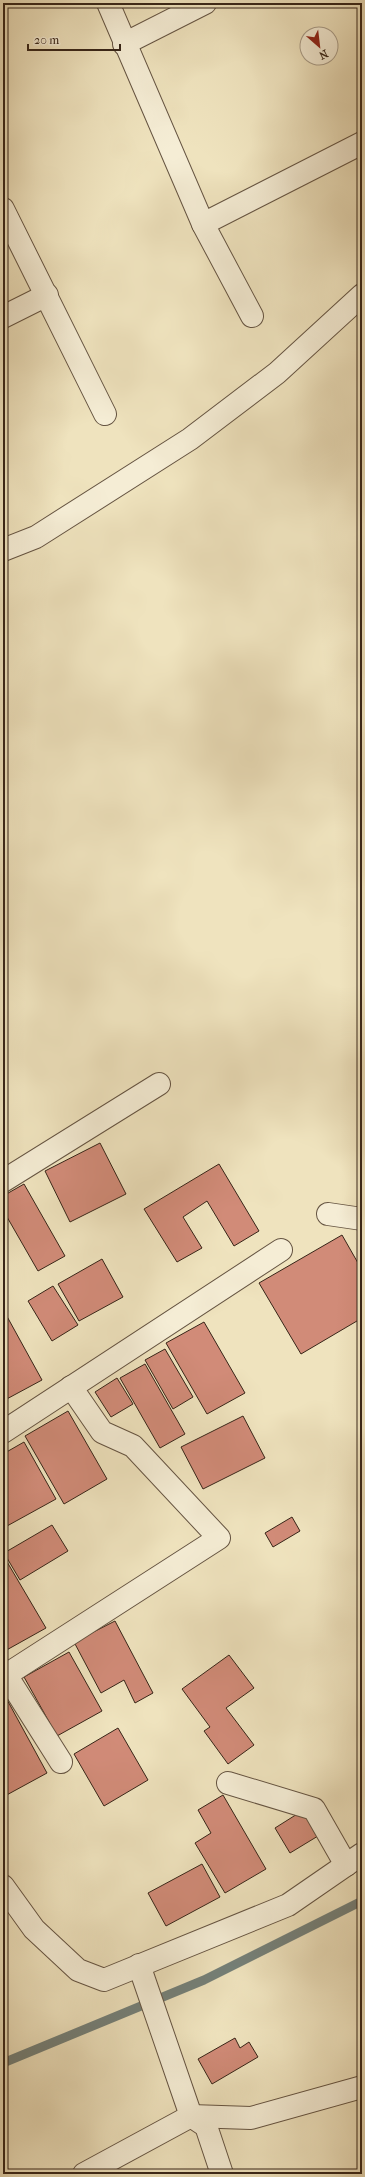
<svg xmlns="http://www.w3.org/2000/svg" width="365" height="2177" viewBox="0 0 365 2177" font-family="'IM FELL French Canon',serif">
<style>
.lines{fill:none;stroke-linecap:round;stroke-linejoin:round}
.stream{stroke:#748079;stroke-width:9}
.building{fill:#d18b78;stroke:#372518}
.minor-casing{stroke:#655442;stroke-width:24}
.minor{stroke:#f5edd5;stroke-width:22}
</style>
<rect width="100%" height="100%" fill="#efe3be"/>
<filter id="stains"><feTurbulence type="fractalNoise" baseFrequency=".005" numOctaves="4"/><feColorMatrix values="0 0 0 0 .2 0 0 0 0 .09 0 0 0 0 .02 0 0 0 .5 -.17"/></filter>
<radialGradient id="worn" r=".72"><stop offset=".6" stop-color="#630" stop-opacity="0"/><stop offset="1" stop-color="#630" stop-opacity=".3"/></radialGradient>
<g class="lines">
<polyline class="stream" points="3,2063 204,1980 362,1901"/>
</g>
<g class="building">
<polygon points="100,1143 126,1194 70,1222 45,1171"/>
<polygon points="219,1164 259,1231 234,1246 207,1201 183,1217 202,1248 177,1262 144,1209"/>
<polygon points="24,1184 65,1256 38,1271 3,1210 3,1196"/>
<polygon points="342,1235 362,1270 362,1318 301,1354 259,1283"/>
<polygon points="102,1259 123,1297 79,1321 58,1284"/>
<polygon points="53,1286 78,1325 52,1341 28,1301"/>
<polygon points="4,1311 42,1380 3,1401 3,1312"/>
<polygon points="204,1322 245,1393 207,1414 166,1343"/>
<polygon points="165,1349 193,1397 173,1409 145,1360"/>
<polygon points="145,1364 185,1434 160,1448 120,1378"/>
<polygon points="117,1378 133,1404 111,1417 95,1392"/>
<polygon points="68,1411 107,1479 64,1504 25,1436"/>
<polygon points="243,1416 265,1458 203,1489 181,1447"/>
<polygon points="24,1442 56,1499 7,1526 3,1518 3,1454"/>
<polygon points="292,1517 300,1531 273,1547 265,1533"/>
<polygon points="52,1525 68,1551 20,1580 4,1553"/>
<polygon points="3,1555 46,1628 3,1652"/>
<polygon points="115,1621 153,1693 135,1703 124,1680 101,1693 74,1642"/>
<polygon points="69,1652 102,1711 57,1736 24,1677"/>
<polygon points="229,1655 254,1688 226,1708 254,1745 228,1764 204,1731 210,1727 182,1689"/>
<polygon points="5,1696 47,1773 3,1797 3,1697"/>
<polygon points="118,1728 148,1780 104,1806 74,1754"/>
<polygon points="223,1795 266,1869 225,1893 195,1843 211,1833 198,1810"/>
<polygon points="302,1811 318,1836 290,1853 275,1828"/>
<polygon points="202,1864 220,1897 166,1926 148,1893"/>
<polygon points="235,2038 240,2048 249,2042 258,2057 212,2084 198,2059"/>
</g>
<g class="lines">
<defs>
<g id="minor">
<polyline points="108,3 203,224 252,316"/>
<polyline points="124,44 205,3"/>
<polyline points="3,209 105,414"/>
<polyline points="203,224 362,143"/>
<polyline points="3,317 47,295"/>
<polyline points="3,550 36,537 190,439 277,373 362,295"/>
<polyline points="3,1181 159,1084"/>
<polyline points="328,1214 362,1219"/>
<polyline points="3,1432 281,1250"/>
<polyline points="6,1675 61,1762"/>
<polyline points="3,1677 219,1538 133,1446 102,1432 71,1387"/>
<polyline points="228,1783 314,1809 346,1865"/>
<polyline points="3,1886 34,1929 78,1970 104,1980 288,1905 362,1854"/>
<polyline points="139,1965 191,2116 206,2126 222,2174"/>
<polyline points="84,2174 191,2116 251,2118 362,2087"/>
</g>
</defs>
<use href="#minor" class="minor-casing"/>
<use href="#minor" class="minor"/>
</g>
<rect width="365" height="2177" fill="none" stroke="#efe3be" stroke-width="16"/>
<rect x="4" y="4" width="357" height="2169" fill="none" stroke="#372518" stroke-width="2"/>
<rect x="8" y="8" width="349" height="2161" fill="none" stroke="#372518"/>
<g transform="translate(319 46) rotate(152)"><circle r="19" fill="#f5edd5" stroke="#a99d89"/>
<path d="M0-3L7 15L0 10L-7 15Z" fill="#8f2418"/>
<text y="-6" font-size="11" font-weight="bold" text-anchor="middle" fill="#372518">N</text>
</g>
<path d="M28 44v6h92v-6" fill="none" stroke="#372518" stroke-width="2"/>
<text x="34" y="44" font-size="12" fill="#372518" stroke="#f5edd5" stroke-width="3" paint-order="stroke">20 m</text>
<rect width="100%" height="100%" filter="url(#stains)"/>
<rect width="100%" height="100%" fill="url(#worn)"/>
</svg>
